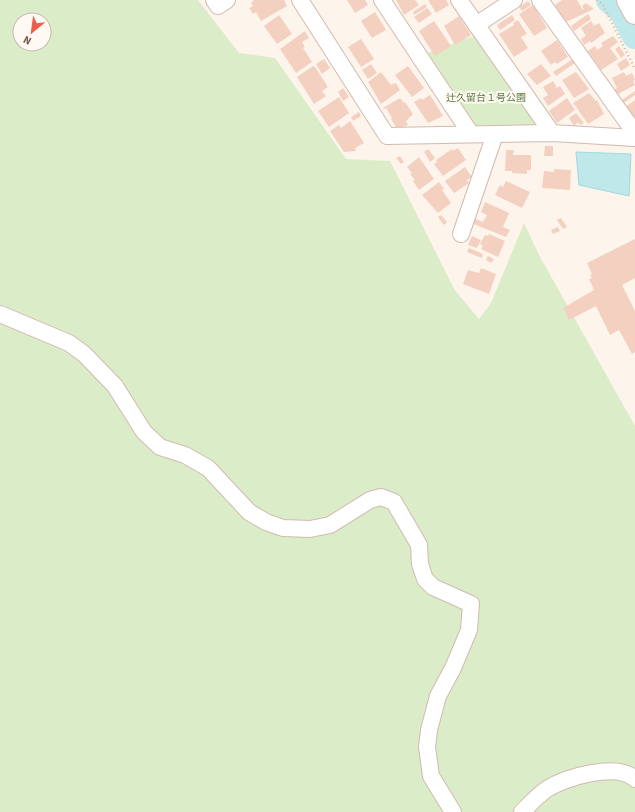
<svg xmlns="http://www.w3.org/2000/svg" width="635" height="812" viewBox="0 0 635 812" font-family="'Source Sans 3','Noto Sans JP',sans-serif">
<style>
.green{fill:#dbedc8;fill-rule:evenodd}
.water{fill:#bee8e9;stroke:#a3d9dc}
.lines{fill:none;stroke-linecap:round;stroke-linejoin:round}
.river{stroke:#bee8e9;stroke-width:26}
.building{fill:#f4d0c1}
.street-casing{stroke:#d2baaf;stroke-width:18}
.secondary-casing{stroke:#d7bcaf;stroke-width:24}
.path{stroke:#dab3a3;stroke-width:2.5;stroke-dasharray:1 3;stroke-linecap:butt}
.street{stroke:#fff;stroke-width:16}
.secondary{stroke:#fff;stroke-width:22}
.labels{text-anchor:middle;stroke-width:4;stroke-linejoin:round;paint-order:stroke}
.park-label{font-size:10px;fill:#587b40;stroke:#fff9f3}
</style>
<rect width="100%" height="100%" fill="#fdf4eb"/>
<g class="green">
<path d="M0,0H198L239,53L275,58L346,159L390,161L454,289L479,319L491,303L524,223L539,255L635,426V812H0ZM20,20H44V44H20Z"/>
<polygon points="482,33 552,133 471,134 419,56"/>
</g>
<polygon class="water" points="576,152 631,154 629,196 579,185"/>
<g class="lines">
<polyline class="river" points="609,0 622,11 635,36"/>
</g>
<g class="building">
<polygon points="254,0 284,0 287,6 261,21 256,12 253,14 249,8 253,6 251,3"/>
<polygon points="347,0 365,0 368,5 355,13"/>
<polygon points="396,0 415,0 419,5 404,15"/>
<polygon points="428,0 446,0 449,5 436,13"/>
<polygon points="562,0 577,0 583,10 584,9 582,6 586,3 594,9 566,22 555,5"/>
<polygon points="528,1 531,5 522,11 519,7"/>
<polygon points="425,4 427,7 414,15 413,12"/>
<polygon points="533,5 547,28 534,36 519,14"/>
<polygon points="427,8 432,14 419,23 414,17"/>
<polygon points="375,12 386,30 372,38 361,21"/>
<polygon points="588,14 591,19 574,31 571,26"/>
<polygon points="279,15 292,34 277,44 264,26"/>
<polygon points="512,15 515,20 500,30 497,25"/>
<polygon points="459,16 471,35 455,45 444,26"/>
<polygon points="518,20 527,34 521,37 528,48 514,57 499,34 514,25 513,23"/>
<polygon points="434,21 451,46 435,56 419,31"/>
<polygon points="591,21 594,26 599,23 605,33 591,43 590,41 584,45 581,39 586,36 581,28"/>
<polygon points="305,31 309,38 302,42 305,47 303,48 312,62 296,73 280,49"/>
<polygon points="613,36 618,42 610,48 618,59 601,70 588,51 595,46 597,50 603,46 601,43"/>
<polygon points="361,39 374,59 361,67 348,47"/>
<polygon points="557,40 568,57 557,64 555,62 551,65 541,51"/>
<polygon points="619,46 625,55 621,58 615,49"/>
<polygon points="626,58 630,65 621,71 617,64"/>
<polygon points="324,59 330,68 322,74 316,64"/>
<polygon points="573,59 575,63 556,76 553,72"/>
<polygon points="371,64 377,73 368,79 362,70"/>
<polygon points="541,64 551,76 537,85 527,74"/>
<polygon points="313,66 315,67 328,87 322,91 326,96 314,104 297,77"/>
<polygon points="408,66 424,88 412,97 395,75"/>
<polygon points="381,72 391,85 396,83 400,90 381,104 368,82"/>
<polygon points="576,72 589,89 574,98 562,80"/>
<polygon points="624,72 626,76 632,73 635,80 633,81 635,85 616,95 614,90 617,88 612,78"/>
<polygon points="553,81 557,88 560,86 565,94 548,106 543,98 548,95 543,87"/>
<polygon points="343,88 349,97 343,101 338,92"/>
<polygon points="635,91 635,95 621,105 619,102"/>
<polygon points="589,93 596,101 597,100 604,114 588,124 576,107 577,105 575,106 573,103"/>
<polygon points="430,95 443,116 428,123 414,102 421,98 422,100"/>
<polygon points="339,97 349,113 329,127 318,111"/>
<polygon points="400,98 404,103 405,102 413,114 406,121 408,125 399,128 396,127 391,119 392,118 386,108 384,109 383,108"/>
<polygon points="567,98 575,110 557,123 549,111"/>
<polygon points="635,100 635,118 632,120 624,108"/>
<polygon points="359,112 361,116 353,121 351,117"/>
<polygon points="576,113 584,123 580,125 578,122 574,126 569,118"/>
<polygon points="350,121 364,143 355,148 356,151 344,152 330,131 339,125 341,128"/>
<polygon points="545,146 553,146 553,156 544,156"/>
<polygon points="458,148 466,160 443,176 434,164 437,162 436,160 452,149 453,151"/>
<polygon points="428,149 435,158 430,162 424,152"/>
<polygon points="506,150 514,150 513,155 531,155 531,170 527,170 527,174 512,173 512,171 505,171"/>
<polygon points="400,156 404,162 401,164 396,158"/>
<polygon points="419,157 434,179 419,190 413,181 415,180 410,174 412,173 407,167"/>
<polygon points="465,167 472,177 467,180 469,183 454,193 445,181"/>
<polygon points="554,169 571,170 570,190 542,188 544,171 554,172"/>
<polygon points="506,181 530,192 522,208 495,195 500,185 503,187"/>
<polygon points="439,182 444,189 442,190 451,203 438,213 422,195"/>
<polygon points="485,202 509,213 503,227 510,230 506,237 471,223 473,218 483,222 487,215 481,212"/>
<polygon points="441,215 447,222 444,225 438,217"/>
<polygon points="561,218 567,227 563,229 557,220"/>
<polygon points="558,227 560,231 553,234 551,230"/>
<polygon points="489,234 505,241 498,257 481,249 483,246 480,244 485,235 488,236"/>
<polygon points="472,236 481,240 477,248 468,245"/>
<polygon points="635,239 635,278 622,285 635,311 635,352 632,354 619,330 610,335 596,306 569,320 563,308 594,290 589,279 592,278 590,275 592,274 587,263"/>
<polygon points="469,248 483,254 482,258 467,252"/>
<polygon points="488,256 494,259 491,263 486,260"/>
<polygon points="481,268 496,274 489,294 463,284 468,270 479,273"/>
</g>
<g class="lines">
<defs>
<g id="street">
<polyline points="214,0 218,6 227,0"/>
<polyline points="300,0 387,136 552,133 635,138"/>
<polyline points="382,0 471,134"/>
<polyline points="459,0 552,133"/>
<polyline points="540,0 635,133"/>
<polyline points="476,25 514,0"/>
<polyline points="461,234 495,134"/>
<polyline points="0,314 69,343 84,354 115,386 144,432 160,447 185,455 208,468 249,512 266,522 283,528 310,529 330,525 370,500 381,497 394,502 419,545 420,564 425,579 433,587 471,604 469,630 453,668 438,696 429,730 427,747 431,776 453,812"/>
<path d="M522,812C530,804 537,796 547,789C566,777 617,762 635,779"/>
</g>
<polyline id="secondary" points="628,0 635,13"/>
</defs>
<use href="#street" class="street-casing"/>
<use href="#secondary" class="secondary-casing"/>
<polyline class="path" points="597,0 603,5 635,69"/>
<use href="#street" class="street"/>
<use href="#secondary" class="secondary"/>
</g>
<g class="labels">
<g class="park-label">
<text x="486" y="101">辻久留台１号公園</text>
</g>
</g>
<g transform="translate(32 32) rotate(209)"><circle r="19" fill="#fff9f3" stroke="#cab8b0"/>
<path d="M0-3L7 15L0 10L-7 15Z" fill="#eb5e4c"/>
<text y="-6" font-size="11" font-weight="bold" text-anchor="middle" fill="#7b574c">N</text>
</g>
</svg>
